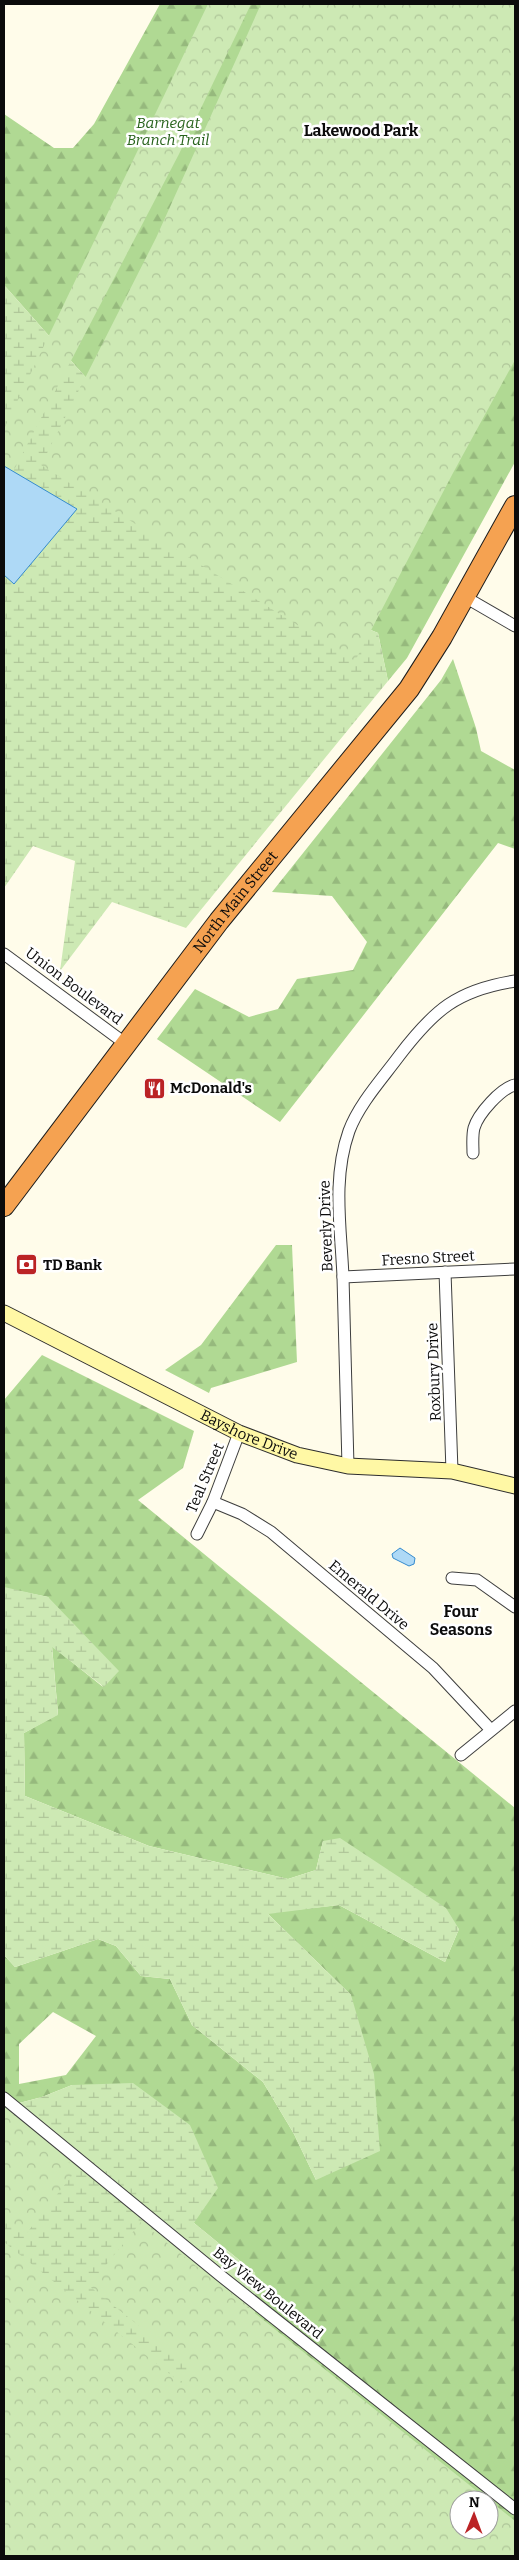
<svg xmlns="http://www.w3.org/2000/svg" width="519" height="2560" viewBox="0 0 519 2560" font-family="Bitter,serif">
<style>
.forest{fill:url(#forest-firs);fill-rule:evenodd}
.wetland{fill:url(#wetland-marsh)}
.park{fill:url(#park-crowns)}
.water{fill:#aed9f6;stroke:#358bce}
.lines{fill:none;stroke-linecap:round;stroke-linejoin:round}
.street-casing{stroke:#3e3e3e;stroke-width:13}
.secondary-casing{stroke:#2d2d2d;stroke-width:17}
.highway-casing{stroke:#1c1c1c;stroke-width:22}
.street{stroke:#fff;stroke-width:11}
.secondary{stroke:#fff8a5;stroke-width:15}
.highway{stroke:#f5a251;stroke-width:20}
.labels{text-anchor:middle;stroke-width:5;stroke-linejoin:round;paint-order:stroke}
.park-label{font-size:15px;font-style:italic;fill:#28631c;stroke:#fff}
.street-label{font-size:15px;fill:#0b0b0b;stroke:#fff}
.poi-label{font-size:15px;font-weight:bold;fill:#0b0b0b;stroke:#fff;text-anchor:start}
.neighbourhood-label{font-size:16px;font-weight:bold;fill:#0b0b0b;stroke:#fff}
</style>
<defs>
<pattern id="forest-firs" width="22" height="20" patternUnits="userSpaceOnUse" patternTransform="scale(1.25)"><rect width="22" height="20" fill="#b0d993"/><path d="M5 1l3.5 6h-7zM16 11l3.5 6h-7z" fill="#96b97d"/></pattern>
<pattern id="wetland-marsh" width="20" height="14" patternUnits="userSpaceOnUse" patternTransform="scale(1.25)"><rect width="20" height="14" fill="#cde9b4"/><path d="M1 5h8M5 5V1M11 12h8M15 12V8" fill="none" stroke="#afc699"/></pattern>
<pattern id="park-crowns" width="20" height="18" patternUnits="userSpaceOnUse" patternTransform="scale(1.25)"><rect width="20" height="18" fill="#cde9b4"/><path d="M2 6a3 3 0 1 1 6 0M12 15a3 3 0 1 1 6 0" fill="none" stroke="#afc699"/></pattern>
</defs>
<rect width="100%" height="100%" fill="#fffcea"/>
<g class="forest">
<polygon points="160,4 515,4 515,462 407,658 388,681 378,633 347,620 174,477 4,285 4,114 54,148 73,148 94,124"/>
<polygon points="453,659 476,728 481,751 515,770 515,849 498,843 280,1122 157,1039 195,989 249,1017 278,1009 297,979 353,970 367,942 332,896 272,892 441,680"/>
<polygon points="276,1245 292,1245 297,1362 211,1388 209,1393 165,1370 201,1345"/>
<path d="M42,1355L194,1431L183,1468L138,1500L515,1808V2556L175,2432L255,2273L194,2223L72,2085L42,2097L4,2107V1955L15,1967L98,1939L116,1946L141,1976L170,1979L192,2025L263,2082L294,2134L316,2180L351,1995L267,1913L339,1905L445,1962L459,1929L323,1841L316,1870L288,1879L149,1846L25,1796L24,1733L58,1714L52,1646L103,1687L48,1597L4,1588V1400ZM53,2012L96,2036L66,2075L19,2084V2044ZM459,2500H489V2530H459Z"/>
</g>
<g class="wetland">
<polygon points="4,285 174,477 347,620 378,633 388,681 186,928 112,902 60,971 75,861 33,846 4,888"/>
<polygon points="4,1587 48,1597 119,1671 104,1687 52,1647 58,1715 24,1733 25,1796 149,1846 288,1879 316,1870 323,1841 340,1838 446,1908 459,1929 445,1962 339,1905 268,1914 351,1995 374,2074 380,2151 316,2180 294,2134 263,2082 192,2025 170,1979 141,1976 116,1946 98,1939 15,1967 4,1955"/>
<polygon points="133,2083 190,2125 218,2188 194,2223 255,2273 258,2308 176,2432 4,2556 4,2107 42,2097 72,2085"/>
</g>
<g class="park">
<polygon points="208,4 251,4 179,154 4,489 4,429"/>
<polygon points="261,4 515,4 515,360 453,473 355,661 41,465 156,238"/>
<polygon points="4,2111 77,2169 26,2234 4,2216"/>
<polygon points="141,2222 488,2500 459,2500 459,2530 489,2530 489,2500 515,2521 515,2556 4,2556 4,2242 181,2383 192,2368 89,2286"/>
</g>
<g class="water">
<polygon points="4,466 77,509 14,584 4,575"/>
<polygon points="400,1548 415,1558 414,1564 409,1566 393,1558 392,1554"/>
</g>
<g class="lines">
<defs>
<g id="street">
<polyline points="465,597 515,626"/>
<polyline points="4,954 126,1044"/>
<path d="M473,1153C473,1145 472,1136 474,1128C478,1114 501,1088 515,1085"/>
<polyline points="445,1272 452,1471"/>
<polyline points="343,1277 515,1269"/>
<path d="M348,1466C346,1403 345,1340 343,1277C341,1228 332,1179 349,1131C359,1104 382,1079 399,1056C434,1010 457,990 515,981"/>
<polyline points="213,1502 242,1514 271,1532 433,1668 491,1730"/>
<polyline points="197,1534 213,1502 239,1433"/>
<polyline points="452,1578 477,1580 515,1607"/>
<polyline points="461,1755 515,1711"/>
<polyline points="4,2098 221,2276 515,2509"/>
</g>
<g id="secondary">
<path id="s1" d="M4,1313L239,1433L297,1455L348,1466L452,1471L515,1486"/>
</g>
<g id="highway">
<path id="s2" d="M4,1206L219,921L409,689L442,637L515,506"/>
</g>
</defs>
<use href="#street" class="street-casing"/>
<use href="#secondary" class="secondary-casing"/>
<use href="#highway" class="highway-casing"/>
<use href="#street" class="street"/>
<use href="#secondary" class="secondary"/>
<use href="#highway" class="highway"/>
</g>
<defs>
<symbol id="restaurant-square" viewBox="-11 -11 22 22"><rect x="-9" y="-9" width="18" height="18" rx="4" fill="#bb2325" stroke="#fff"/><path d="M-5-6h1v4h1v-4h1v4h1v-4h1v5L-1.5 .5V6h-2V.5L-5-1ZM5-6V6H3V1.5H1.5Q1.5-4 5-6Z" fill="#fff"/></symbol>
<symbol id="bank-square" viewBox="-11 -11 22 22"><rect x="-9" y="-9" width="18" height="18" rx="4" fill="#bb2325" stroke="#fff"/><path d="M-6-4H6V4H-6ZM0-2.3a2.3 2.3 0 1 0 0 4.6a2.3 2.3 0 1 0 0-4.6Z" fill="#fff"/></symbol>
</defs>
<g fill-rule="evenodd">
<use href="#restaurant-square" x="142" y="1076" width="25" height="25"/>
<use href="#bank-square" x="14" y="1252" width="25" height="25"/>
</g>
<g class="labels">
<g class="park-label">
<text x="168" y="128">Barnegat<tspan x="168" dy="17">Branch Trail</tspan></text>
</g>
<g class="street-label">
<text dy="5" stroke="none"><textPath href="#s2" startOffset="382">North Main Street</textPath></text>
<text transform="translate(74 986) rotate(37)" y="5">Union Boulevard</text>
<text transform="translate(326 1226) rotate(-92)" y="5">Beverly Drive</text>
<text transform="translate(428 1258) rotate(-3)" y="5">Fresno Street</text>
<text transform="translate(434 1372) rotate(-92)" y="5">Roxbury Drive</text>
<text dy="5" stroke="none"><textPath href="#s1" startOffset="274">Bayshore Drive</textPath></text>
<text transform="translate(205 1478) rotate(-67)" y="5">Teal Street</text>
<text transform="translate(369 1595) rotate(40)" y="5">Emerald Drive</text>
<text transform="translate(268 2293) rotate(39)" y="5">Bay View Boulevard</text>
</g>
<g class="poi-label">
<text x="170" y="1093">McDonald's</text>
<text x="43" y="1270">TD Bank</text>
</g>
<g class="neighbourhood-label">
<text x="361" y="136">Lakewood Park</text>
<text x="461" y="1617">Four<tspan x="461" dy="18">Seasons</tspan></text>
</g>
</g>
<rect width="519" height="2560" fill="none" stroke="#0b0b0b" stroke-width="10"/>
<g transform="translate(474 2515) rotate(1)"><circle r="24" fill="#ffffff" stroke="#9d9d9d"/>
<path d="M0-4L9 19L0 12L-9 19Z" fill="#bb2325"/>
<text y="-8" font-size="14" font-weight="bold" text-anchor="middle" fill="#0b0b0b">N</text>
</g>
</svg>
